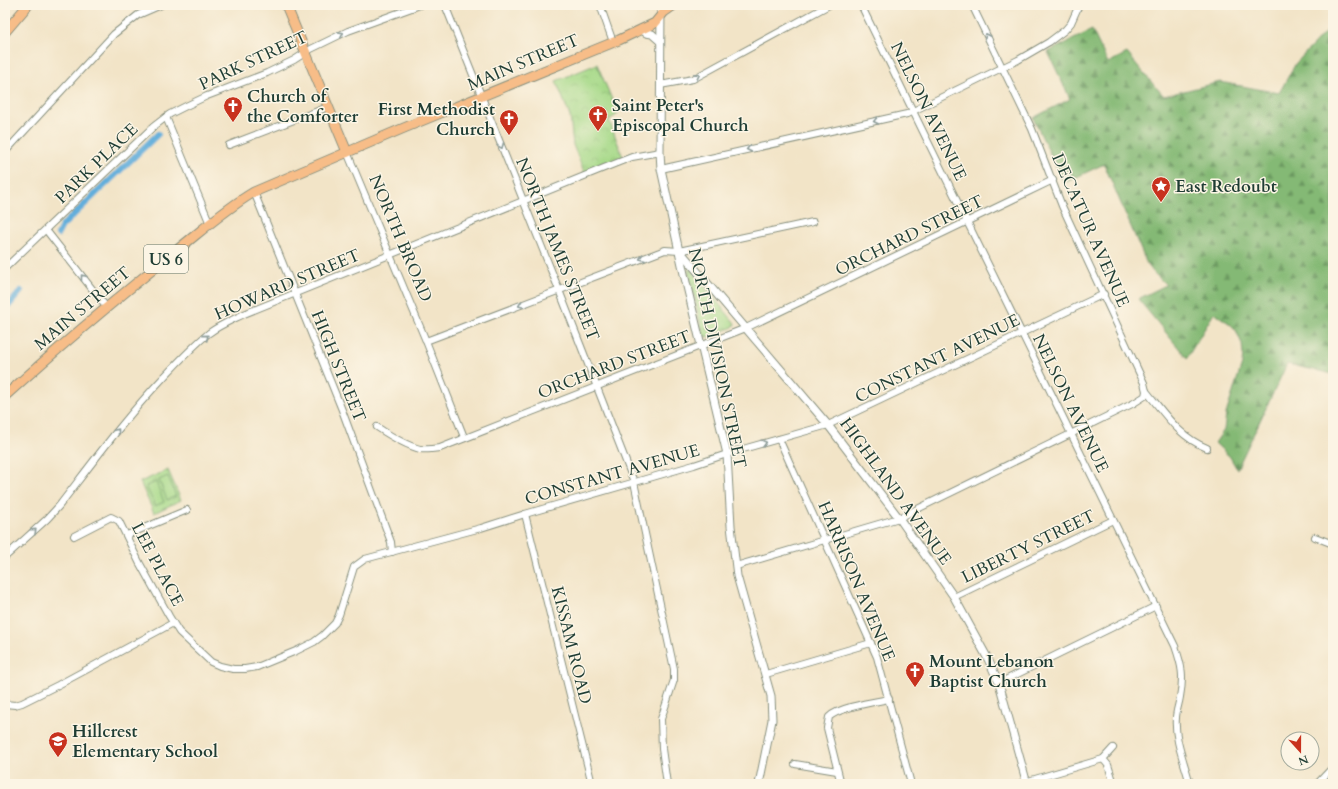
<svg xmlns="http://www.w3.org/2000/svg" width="1338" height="789" viewBox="0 0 1338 789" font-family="Cardo,serif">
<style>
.forest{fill:url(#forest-firs);stroke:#527b54}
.park{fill:url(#park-crowns);stroke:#628b5e}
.garden{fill:#a6d988;stroke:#628b5e}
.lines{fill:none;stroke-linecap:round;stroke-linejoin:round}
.canal{stroke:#62aedb;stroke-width:6}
.minor-casing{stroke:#88907e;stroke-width:8}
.tertiary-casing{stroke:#88907e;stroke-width:9}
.primary-casing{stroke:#88907e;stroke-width:11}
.minor{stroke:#fff;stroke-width:6}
.tertiary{stroke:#fff;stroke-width:7}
.primary{stroke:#f7bd88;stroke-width:9}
.oneway{stroke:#8f9e9a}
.labels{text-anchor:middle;stroke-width:3;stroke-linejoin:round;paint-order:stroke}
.shield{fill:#fcf5e5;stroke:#617469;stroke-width:1}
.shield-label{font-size:16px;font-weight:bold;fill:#1f3d34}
.street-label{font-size:17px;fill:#1f3d34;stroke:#fcf5e5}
.poi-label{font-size:17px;font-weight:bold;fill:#1f3d34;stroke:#fcf5e5;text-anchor:start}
</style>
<defs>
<pattern id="forest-firs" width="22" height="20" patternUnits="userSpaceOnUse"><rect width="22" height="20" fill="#84b974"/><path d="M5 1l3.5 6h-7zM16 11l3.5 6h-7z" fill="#6b9860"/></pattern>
<pattern id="park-crowns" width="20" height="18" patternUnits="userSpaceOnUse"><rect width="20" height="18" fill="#a6d988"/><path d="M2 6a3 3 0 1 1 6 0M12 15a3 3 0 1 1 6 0" fill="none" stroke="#8ebb76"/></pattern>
</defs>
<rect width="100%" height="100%" fill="#fcf5e5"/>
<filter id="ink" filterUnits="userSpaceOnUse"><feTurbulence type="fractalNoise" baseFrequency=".025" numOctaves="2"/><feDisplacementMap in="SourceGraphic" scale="8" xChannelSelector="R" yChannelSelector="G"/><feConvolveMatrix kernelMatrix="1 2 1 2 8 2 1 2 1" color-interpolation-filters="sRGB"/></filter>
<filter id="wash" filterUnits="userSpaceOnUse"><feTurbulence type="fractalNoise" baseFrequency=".012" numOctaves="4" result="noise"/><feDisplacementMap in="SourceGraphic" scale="16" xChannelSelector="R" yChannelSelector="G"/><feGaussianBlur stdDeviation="0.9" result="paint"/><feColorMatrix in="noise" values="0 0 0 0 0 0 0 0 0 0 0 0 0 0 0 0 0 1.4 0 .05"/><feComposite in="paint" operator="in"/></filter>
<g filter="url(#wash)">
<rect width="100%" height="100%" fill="#f2e4c7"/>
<polygon class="forest" points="1333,24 1333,374 1287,364 1237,469 1230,457 1215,443 1224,430 1226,414 1242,364 1243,354 1242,344 1236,330 1229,323 1214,313 1187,358 1138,299 1166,285 1154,273 1147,264 1104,164 1064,183 1033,118 1070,99 1048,52 1092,30 1108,63 1127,53 1153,84 1164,96 1220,82 1279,93 1296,63"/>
<g class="park">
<polygon points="597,64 618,114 609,120 624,160 585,174 573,145 570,116 556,81"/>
<polygon points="690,269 734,322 735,324 733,327 708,337 703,335 688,270"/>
<polygon points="168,470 181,500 154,513 140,482"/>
</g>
<g class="garden">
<polygon points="168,476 176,496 167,500 159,480"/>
<polygon points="156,482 164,502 155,506 146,486"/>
</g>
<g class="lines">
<g class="canal">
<polyline points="58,234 62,226 158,134"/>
<polyline points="5,310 21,291"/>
</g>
</g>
</g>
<g filter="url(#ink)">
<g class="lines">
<defs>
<g id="minor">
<polyline points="445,5 559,290 634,482 674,669 674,680 661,719 662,749 667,784"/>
<polyline points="600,5 613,42"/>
<path d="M861,5L1175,646C1182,666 1184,676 1180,697C1179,704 1176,711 1176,718C1174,739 1185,764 1190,784"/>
<path d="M972,5L1032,129L1062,206L1144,383L1146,391C1165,414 1179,437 1207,448"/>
<polyline points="660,85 693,79 829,5"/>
<polyline points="166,117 210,224"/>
<polyline points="229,145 328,107"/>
<polyline points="5,152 114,34 138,15 161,5"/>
<polyline points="347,152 426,341 464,437"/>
<polyline points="661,169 907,114 1018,60 1049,42 1065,30 1071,23 1079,5"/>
<polyline points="254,192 342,410 391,542 392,552"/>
<polyline points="46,230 107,308"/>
<polyline points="5,268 153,127 170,114 186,106 207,96 267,73 294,60 311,49 348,31 420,5"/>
<polyline points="426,341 665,250 679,251 813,222"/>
<path d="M377,427C389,435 405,445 420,449C426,450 433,449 440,448L746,328L1053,180"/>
<polyline points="779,439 877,657 911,784"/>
<polyline points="525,514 592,784"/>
<polyline points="127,535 187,510"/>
<polyline points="74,536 111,517 119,521 139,562 169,616 179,632 211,662 220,666 233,669 245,669 257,667 296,651 314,642 322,636 335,623 339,615 354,567 365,559 481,528 525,514 694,465 736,451 828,425 1104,294"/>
<polyline points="1315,537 1333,544"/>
<path d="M5,557L47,519L59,506C93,462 125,418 163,378C178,362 193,346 209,333C220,325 232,320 244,314L604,168L632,157L660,152"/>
<polyline points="736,566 899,518 1134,403 1145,396 1146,391"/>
<polyline points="954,597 1113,520"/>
<polyline points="766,674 871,643"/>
<polyline points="999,683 1156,606"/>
<polyline points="5,704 15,705 22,703 58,685 173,623"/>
<polyline points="1103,759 1108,765 1114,784"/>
<polyline points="795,764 837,771"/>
<path d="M841,784L827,728L829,717C839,707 874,702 889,699"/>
<polyline points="1018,784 1103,759 1113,748"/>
<polyline points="1317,784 1333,767"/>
</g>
<g id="tertiary">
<polyline points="661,5 660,152 661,169 684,274 727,454 731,526 737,576 771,696 772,720 759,784"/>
<polyline points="641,29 646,33 652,34 660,41"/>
<polyline points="680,251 828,425 899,518 954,597 988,659 999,683 1027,784"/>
</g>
<g id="primary">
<polyline points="286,5 347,152"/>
<polyline points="5,32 28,5"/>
<path d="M5,396C59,347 115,300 172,254C199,233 225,209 254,192L404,128L619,40L655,23L664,12L674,5"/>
</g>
</defs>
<use href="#minor" class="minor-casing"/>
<use href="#tertiary" class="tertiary-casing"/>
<use href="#primary" class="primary-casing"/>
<use href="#minor" class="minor"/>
<use href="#tertiary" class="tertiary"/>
<use href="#primary" class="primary"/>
</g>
<defs><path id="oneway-chevron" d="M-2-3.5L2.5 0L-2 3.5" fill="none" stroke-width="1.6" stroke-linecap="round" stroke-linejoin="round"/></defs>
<g class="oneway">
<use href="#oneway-chevron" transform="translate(341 34) rotate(-26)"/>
<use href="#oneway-chevron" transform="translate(987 36) rotate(-116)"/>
<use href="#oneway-chevron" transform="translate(697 76) rotate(-26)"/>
<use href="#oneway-chevron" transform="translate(876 121) rotate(168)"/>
<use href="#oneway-chevron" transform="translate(501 146) rotate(68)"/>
<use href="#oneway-chevron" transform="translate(749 149) rotate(168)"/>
<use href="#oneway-chevron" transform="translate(642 258) rotate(159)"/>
<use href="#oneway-chevron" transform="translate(83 277) rotate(-128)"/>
<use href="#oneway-chevron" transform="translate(521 305) rotate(159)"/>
<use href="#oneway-chevron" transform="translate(206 337) rotate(-40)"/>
<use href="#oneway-chevron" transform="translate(117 431) rotate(-52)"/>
<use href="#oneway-chevron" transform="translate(764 443) rotate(-15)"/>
<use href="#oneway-chevron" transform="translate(34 531) rotate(-42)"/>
</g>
</g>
<defs>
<symbol id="church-pin" viewBox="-11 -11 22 30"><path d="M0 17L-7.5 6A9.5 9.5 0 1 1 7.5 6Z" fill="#c8321e" stroke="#fcf5e5"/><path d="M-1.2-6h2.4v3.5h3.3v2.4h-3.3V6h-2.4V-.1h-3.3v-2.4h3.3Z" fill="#fff"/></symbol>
<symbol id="sight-pin" viewBox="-11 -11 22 30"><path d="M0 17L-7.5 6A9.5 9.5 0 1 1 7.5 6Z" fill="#c8321e" stroke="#fcf5e5"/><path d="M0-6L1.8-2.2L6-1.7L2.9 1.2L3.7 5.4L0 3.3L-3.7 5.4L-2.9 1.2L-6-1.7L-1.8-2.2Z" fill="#fff"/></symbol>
<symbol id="school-pin" viewBox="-11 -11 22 30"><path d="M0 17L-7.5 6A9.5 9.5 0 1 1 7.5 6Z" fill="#c8321e" stroke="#fcf5e5"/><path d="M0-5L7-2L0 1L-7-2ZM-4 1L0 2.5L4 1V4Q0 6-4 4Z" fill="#fff"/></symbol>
</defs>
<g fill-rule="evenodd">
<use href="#church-pin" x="222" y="95" width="22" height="30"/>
<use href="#church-pin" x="587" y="104" width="22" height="30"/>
<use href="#church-pin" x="498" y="108" width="22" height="30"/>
<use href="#sight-pin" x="1150" y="175" width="22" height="30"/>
<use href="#church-pin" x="904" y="660" width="22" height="30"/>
<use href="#school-pin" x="47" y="730" width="22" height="30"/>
</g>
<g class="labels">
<rect class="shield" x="144" y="245" width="44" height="28" rx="3"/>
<g class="shield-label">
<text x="166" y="265">US 6</text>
</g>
<g class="street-label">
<text transform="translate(253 60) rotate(-25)" y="6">PARK STREET</text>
<text transform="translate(523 62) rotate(-23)" y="6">MAIN STREET</text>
<text transform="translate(929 111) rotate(64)" y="6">NELSON AVENUE</text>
<text transform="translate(96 163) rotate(-44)" y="6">PARK PLACE</text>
<text transform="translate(1091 230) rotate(66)" y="6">DECATUR AVENUE</text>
<text transform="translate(909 235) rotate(-26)" y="6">ORCHARD STREET</text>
<text transform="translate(401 238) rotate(67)" y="6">NORTH BROAD</text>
<text transform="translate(558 249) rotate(68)" y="6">NORTH JAMES STREET</text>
<text transform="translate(287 284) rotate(-23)" y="6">HOWARD STREET</text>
<text transform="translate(82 308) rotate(-40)" y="6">MAIN STREET</text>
<text transform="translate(718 358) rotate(78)" y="6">NORTH DIVISION STREET</text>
<text transform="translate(937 358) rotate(-26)" y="6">CONSTANT AVENUE</text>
<text transform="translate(614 364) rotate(-21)" y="6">ORCHARD STREET</text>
<text transform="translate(339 366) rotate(68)" y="6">HIGH STREET</text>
<text transform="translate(1071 403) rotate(64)" y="6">NELSON AVENUE</text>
<text transform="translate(612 474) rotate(-16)" y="6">CONSTANT AVENUE</text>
<text transform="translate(896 491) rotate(54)" y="6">HIGHLAND AVENUE</text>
<text transform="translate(1028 546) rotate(-26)" y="6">LIBERTY STREET</text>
<text transform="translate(158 564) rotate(62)" y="6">LEE PLACE</text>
<text transform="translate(857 581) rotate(67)" y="6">HARRISON AVENUE</text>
<text transform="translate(572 645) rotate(76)" y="6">KISSAM ROAD</text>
</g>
<g class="poi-label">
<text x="247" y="102">Church of<tspan x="247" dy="20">the Comforter</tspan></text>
<text x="612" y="111">Saint Peter's<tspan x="612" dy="20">Episcopal Church</tspan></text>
<text x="495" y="115" text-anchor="end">First Methodist<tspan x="495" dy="20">Church</tspan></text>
<text x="1175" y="192">East Redoubt</text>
<text x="929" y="667">Mount Lebanon<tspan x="929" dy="20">Baptist Church</tspan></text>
<text x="72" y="737">Hillcrest<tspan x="72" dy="20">Elementary School</tspan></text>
</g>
</g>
<rect width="1338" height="789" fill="none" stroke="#fcf5e5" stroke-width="20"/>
<g transform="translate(1300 751) rotate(159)"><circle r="19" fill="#fcf5e5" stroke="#a4ab9e"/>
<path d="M0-3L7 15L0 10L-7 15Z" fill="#c8321e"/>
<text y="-6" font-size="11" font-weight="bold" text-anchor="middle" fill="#1f3d34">N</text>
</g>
</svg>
